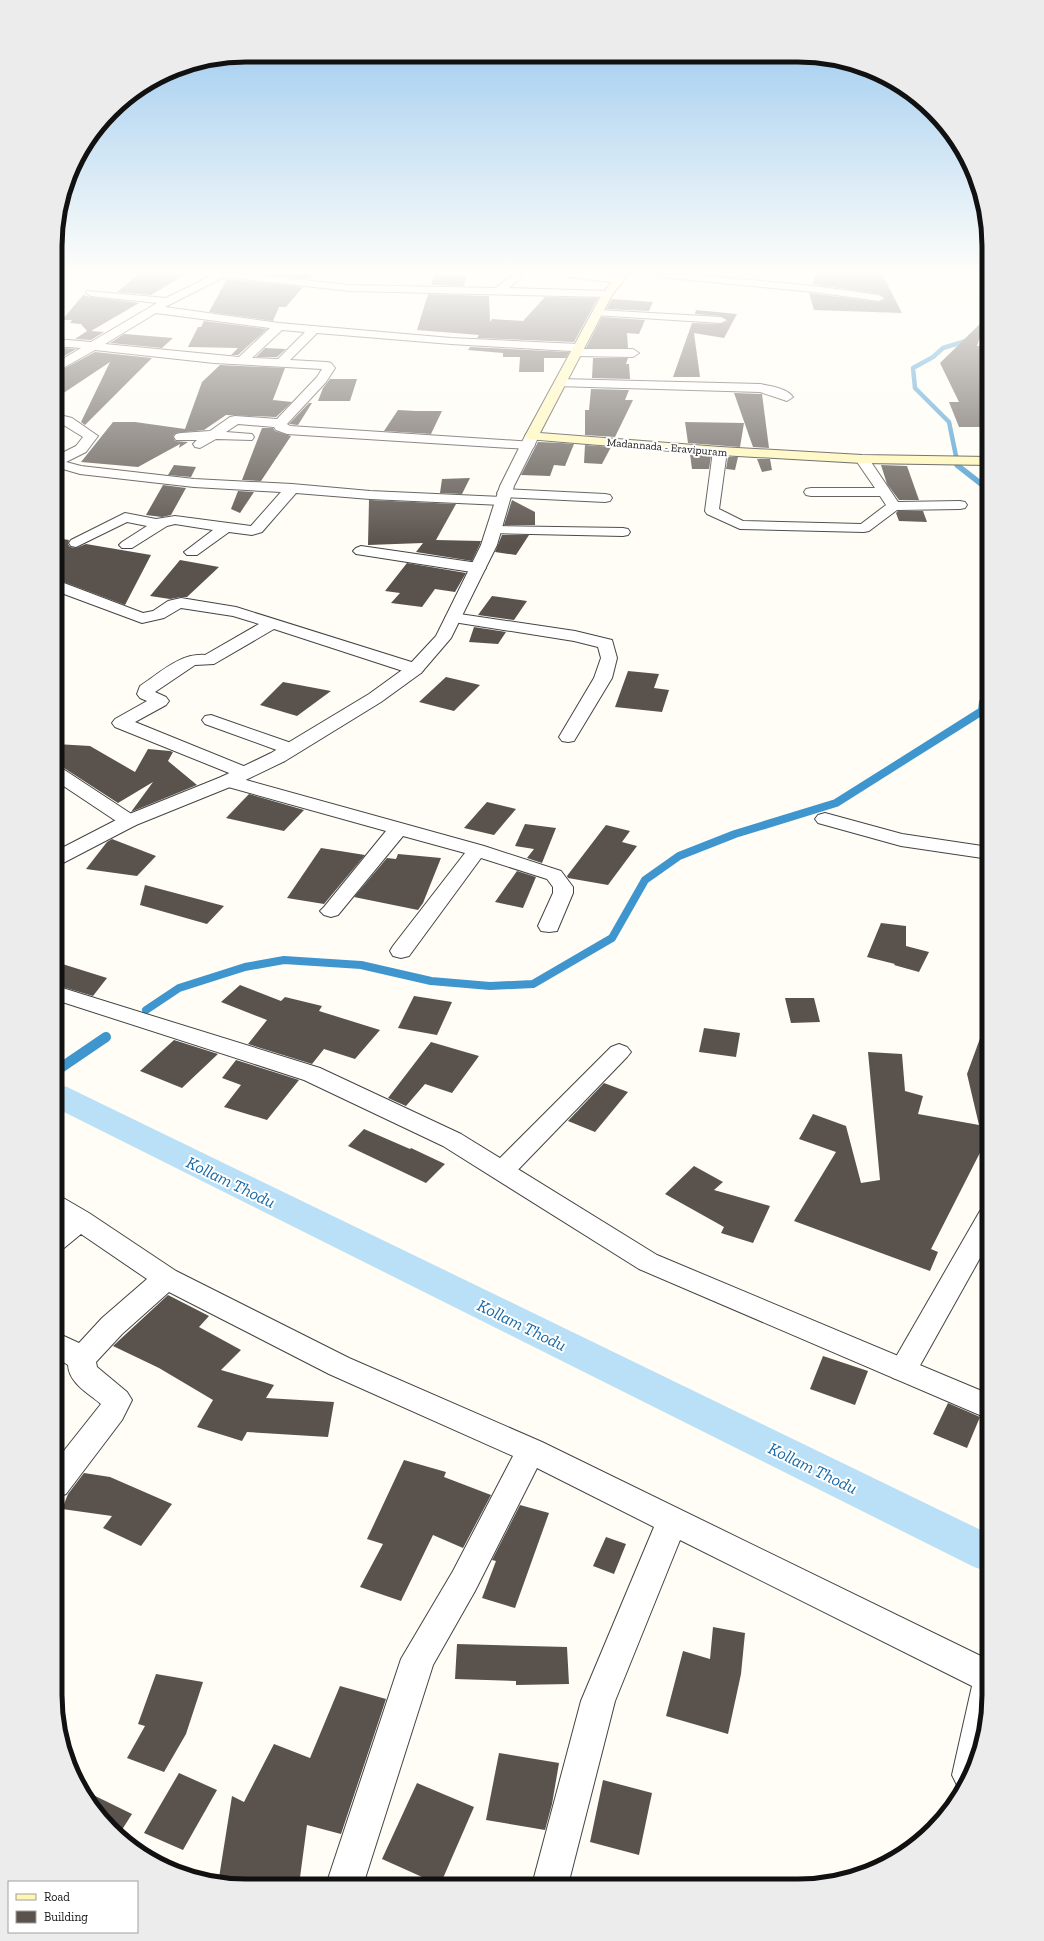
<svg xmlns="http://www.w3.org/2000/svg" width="1044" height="1941" viewBox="0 0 1044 1941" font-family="'Zilla Slab',serif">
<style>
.green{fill:#d5ebbd}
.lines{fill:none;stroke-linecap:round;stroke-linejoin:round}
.stream-far3{stroke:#3f96cf;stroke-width:4.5}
.stream-far2{stroke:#3f96cf;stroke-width:5.5}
.stream-far1{stroke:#3f96cf;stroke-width:8}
.stream{stroke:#3f96cf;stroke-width:10}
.canal{fill:#b9e0f7;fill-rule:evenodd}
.building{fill:#5a524d}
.minor-casing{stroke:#444;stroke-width:2}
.tertiary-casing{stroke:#444;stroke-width:2}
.secondary-casing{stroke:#333;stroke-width:2}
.minor{fill:#fff;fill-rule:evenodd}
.tertiary{fill:#fff;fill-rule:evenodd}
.secondary{fill:#fff6b0;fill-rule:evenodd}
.labels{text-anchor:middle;stroke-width:4;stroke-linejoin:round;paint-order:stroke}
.far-street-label{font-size:11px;fill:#111;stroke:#fff}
.near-water-label{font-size:17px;font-style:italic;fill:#1768a6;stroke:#fff}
.rim{fill:none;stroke:#111;stroke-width:5}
</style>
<rect width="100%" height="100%" fill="#fffdf5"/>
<polygon class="green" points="696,274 771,274 770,279"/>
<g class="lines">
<polyline class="stream-far3" points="957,461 949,422 915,388 913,368 933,357 943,348 989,334"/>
<g class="stream-far2">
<polyline points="957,460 957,465 989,490"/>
<polyline points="983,703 986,653 989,652"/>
</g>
<polyline class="stream-far1" points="146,1010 179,988 245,967 284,960 361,965 431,981 490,986 533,984 612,938 645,880 679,856 735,834 836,803 982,711 983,702"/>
<polyline class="stream" points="56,1071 106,1037"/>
<polygon class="canal" points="56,1084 67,1087 989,1534 989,1572 974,1567 56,1108"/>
</g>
<g class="building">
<polygon points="139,274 186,274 151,295 117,292"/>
<polygon points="259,274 314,274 310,279"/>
<polygon points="817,274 882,274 902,313 814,310 809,293 879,302 885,299 879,294 812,284"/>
<polygon points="434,275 466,276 464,286 431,285"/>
<polygon points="227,279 303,287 286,307 279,307 273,321 209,312"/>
<polygon points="428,294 489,296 490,322 492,319 523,321 545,297 598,298 574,342 477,338 479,335 417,330"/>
<polygon points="83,295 91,297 139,303 91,331 104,332 91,340 75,339 87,331 81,324 70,323 72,320 62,320"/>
<polygon points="612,299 653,302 649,311 606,309"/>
<polygon points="696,310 737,314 724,338 694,333 700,377 673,377 692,323 721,324 728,321 721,316 695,314"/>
<polygon points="602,317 645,320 639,334 627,333 628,348 586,348"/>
<polygon points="986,318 977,346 989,347 989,427 959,427 949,402 959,402 940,363"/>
<polygon points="204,321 267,329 238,355 231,355 238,348 188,347 198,327 201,327"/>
<polygon points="124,334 125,334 173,338 162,348 110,343"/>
<polygon points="470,347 569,352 566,358 544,358 544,372 519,372 520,357 503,357 503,353 468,350"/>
<polygon points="63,348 76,349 56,361 56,353"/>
<polygon points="265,348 286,349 277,357 256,357"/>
<polygon points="95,352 152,358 85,425 81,422 110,362 56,398 56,373"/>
<polygon points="593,358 628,358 626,364 629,364 630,379 592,378"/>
<polygon points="220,365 285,368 271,405 273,400 292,402 276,417 226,415 204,430 176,433 173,436 175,441 188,442 179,448 180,444 138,467 81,462 113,422 135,422 185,429 202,382"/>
<polygon points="330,379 357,379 350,401 318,401 323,388"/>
<polygon points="591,389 629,390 625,400 633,400 615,437 585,435 585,410 589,410"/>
<polygon points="734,393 762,394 769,448 753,447"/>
<polygon points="309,403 312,403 298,425 289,424"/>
<polygon points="398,410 416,411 442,411 431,434 384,431"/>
<polygon points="685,422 744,423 740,447 688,443"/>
<polygon points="262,428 273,428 275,431 291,436 261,481 242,480"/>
<polygon points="538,442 561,443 574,444 565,466 554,465 550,476 521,475"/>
<polygon points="585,445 611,447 602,464 584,463"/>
<polygon points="690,454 711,456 709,469 692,469"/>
<polygon points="728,457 738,457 735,470 726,469"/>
<polygon points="757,459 770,459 772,470 762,472"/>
<polygon points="174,465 196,467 191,477 168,475"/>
<polygon points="881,465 907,466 919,500 899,500 887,484"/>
<polygon points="470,478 462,494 440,493 442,479"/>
<polygon points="163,485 186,488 171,515 162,517 146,515"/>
<polygon points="238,491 254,492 240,513 231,509"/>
<polygon points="369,500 456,504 436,540 481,541 480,544 472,561 416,552 423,543 368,545"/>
<polygon points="512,500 535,512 535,525 504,525"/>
<polygon points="898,511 923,511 927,522 899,521 896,513"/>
<polygon points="502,535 529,535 516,555 495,552"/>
<polygon points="56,538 69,540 68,544 70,547 76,548 86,544 151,555 125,605 56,579"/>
<polygon points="180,560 219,567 187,597 181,597 170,599 150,596"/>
<polygon points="407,563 466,573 455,592 435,589 422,607 391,603 400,593 385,591"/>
<polygon points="492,596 527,601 514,620 478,615"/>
<polygon points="474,627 506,632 498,644 469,642"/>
<polygon points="628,671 659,674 654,688 669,690 662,712 615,707"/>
<polygon points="446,677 480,685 454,711 419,702"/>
<polygon points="283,682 331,691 297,716 260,705"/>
<polygon points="56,744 90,746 135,772 148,749 170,751 173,752 168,761 197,785 131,812 153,782 118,803 64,768 56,766"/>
<polygon points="249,794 304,810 284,831 226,818"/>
<polygon points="487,802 516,809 494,835 464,828"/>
<polygon points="525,824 556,828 542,863 527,858 534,849 515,846"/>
<polygon points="606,825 630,831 622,842 637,846 608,885 568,878 567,876"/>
<polygon points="112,839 156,856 137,876 86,869 107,842"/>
<polygon points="321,848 365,855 324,904 287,898"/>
<polygon points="398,854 441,858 423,903 418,910 354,897 387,858 396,859"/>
<polygon points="517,871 536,877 523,908 495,902"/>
<polygon points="145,885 224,906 207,924 140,905"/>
<polygon points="881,923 906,926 906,946 929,952 919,972 894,965 895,964 867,957"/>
<polygon points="56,962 107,978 93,996 56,985"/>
<polygon points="240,985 281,1001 285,997 322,1006 319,1011 380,1030 355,1059 324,1049 312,1064 248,1044 267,1020 221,1002"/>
<polygon points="414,996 452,1002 437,1035 398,1028"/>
<polygon points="785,998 814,998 820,1022 791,1023"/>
<polygon points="986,1022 989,1023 989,1126 987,1126 989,1127 989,1135 931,1249 938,1252 930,1271 794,1221 836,1152 799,1139 813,1114 846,1126 861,1183 880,1180 868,1052 902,1054 905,1091 923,1096 918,1114 979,1125 967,1074"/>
<polygon points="704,1028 740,1033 736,1057 699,1052"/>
<polygon points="174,1040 218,1054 182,1088 140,1071"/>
<polygon points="431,1042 479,1056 452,1093 425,1084 406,1106 388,1098"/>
<polygon points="236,1060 299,1080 267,1120 224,1107 241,1085 222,1078"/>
<polygon points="604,1083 628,1092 595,1132 568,1121"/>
<polygon points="364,1129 410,1149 411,1148 445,1164 426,1183 348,1146"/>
<polygon points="694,1166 723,1182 714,1190 770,1206 753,1243 721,1233 724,1227 665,1194"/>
<polygon points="168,1295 209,1316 199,1327 241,1350 221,1370 274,1385 266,1398 334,1402 328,1437 247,1432 242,1441 197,1427 213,1400 159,1368 113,1346"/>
<polygon points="823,1356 868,1371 855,1405 810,1389"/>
<polygon points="948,1403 980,1417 967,1448 933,1434"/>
<polygon points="404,1460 446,1472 444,1477 491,1495 463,1548 433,1535 401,1601 360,1587 383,1544 367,1539"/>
<polygon points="84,1473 110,1477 172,1504 141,1546 103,1528 112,1516 62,1509 68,1494"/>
<polygon points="520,1505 549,1513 515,1608 482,1598 496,1561 492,1560"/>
<polygon points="606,1537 626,1544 614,1574 593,1566"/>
<polygon points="713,1627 745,1633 741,1674 728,1734 666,1716 683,1651 710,1659"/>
<polygon points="457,1644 567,1647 569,1684 516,1685 516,1681 455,1679"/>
<polygon points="156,1674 203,1682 186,1734 164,1772 127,1758 145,1726 138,1724"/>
<polygon points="340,1686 386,1699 341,1834 307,1825 299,1885 218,1884 232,1796 244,1802 274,1744 310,1758"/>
<polygon points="499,1753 559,1763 552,1804 545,1830 486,1820"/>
<polygon points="179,1773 217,1790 183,1850 144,1833"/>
<polygon points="603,1780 652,1793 639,1855 590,1842"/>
<polygon points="417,1783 474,1807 440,1885 382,1859"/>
<polygon points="81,1789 132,1814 118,1836 87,1801"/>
</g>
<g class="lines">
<defs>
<g id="minor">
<path d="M215,274H248L350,285L496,288L513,274H524L509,288L607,291L612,294L607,297L350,291L224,277L165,307L279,323L451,338L579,344L583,346L584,349H633L639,353L633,357L576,356L572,355L571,351L451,344L317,333L290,360L327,362L331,363L335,368L326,382L287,424L290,426L533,442L535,445L533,448L528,449L287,434L276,430L274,427L238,424L226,432L252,434L254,437L252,440L216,439L200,448L195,447L193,444L197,440H176L174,437L176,434L181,433L210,431L230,417L235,416L277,419L317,377L322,369L214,363L95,350L56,372V363L81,348L56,346V339L91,342L157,303L91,296L86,293L87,291L166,298ZM156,313L270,328L239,357L105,344ZM282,330L305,332L278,359L252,358Z"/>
<path d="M562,274C573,273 618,272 624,280L619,283L567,277Z"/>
<polygon points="655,274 689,274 814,286 879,295 884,298 879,301 814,292 660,277"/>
<polygon points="598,310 721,317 727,320 721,323 594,315 592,313 594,311"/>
<path d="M560,379L760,384C770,386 787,388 793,397L787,401L760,392L556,386L554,383Z"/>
<polygon points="56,414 72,418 98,436 86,452 66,462 81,466 194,479 292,484 370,491 502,497 497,493 499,490 504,489 605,494 610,495 612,498 610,501 605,502 504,497 509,501 507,504 502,505 370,499 296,493 262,532 252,535 229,532 197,555 187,555 184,552 213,530 175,524 167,526 132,548 122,548 119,545 122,542 147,526 127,522 76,547 71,546 69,543 71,540 125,513 156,519 175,516 251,526 281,492 194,487 80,474 56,467 56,456 76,446 83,437 62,424 56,422"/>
<polygon points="720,447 725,448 727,451 719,509 743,521 861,524 886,505 880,496 811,496 806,495 804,492 806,489 811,488 875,488 855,459 857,456 867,456 898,502 960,501 965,502 967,505 965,508 960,509 897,510 869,531 864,532 740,529 707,514 705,511 713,451 715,448"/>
<polygon points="494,526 623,528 628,529 630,532 628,535 623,536 489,533 487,530 489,527"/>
<polygon points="361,546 478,563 483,565 486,568 483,571 478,573 356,554 353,551 356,548"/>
<path d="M56,580L143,613L153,611L168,601L181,598L236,607L421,665L424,669L421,673L415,674L409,673L274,629L214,664L195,665L155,692L166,697L169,701L166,705L135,722L251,769L253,773L251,777L244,779L115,727L112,723L115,719L147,701L140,698L137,694L140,686C160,673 180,653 205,655L259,624L233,616L181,608L164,618L142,623L56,591Z"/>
<polygon points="453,613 575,631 612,640 617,658 612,678 574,741 568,742 562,741 559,737 594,678 601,658 598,647 574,641 447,621 445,618 447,615"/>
<polygon points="211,715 297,745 300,749 297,753 291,755 285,753 205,724 202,720 205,716"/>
<polygon points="56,767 63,769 136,817 139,821 136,825 129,827 122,825 56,781"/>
<polygon points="228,775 484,846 561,871 573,887 573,893 557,931 549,932 541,931 538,926 553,893 553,887 547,879 481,858 409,956 401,958 393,956 390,951 393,946 465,853 403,836 338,915 331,917 324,915 320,911 324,907 386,831 221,785 219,781 221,777"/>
<polygon points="825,813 902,834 989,847 989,859 901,846 818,823 815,819 818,815"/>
<polygon points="619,1044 627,1047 631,1052 627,1057 511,1177 502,1180 493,1177 489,1171 493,1165 611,1047"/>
<path d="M56,1197L65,1199L89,1213L176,1271L349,1358L542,1442L989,1660V1708L975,1768L962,1789L958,1787L952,1775L972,1686L680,1540L615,1701L568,1885H532L581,1701L654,1527L537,1468L475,1591L433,1665L363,1885H326L401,1659L453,1571L513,1456L329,1374L169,1292L122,1334L96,1362L97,1367L127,1392L132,1400L122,1420L66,1494L55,1498V1462L101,1404C88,1393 69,1383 68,1365L55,1357V1332L79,1343L102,1318L147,1279L81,1234L64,1248L55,1251L56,1226L61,1221L56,1218Z"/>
<polygon points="989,1209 989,1242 913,1378 903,1381 893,1378 889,1370 893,1362 980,1211"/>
</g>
<g id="tertiary">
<polygon points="532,432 537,433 539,436 514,486 497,545 451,638 421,673 381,702 285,761 235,785 136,825 63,863 56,865 56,851 122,817 221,777 271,753 369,694 409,665 436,636 445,618 481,545 500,486 525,436 527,433"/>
<polygon points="56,986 320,1068 461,1134 657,1255 989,1394 989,1419 639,1269 443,1146 304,1080 56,1000"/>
</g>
<polygon id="secondary" points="619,274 629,274 612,295 540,433 720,447 862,455 989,457 989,465 862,463 720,455 527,439 525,436 602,294"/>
</defs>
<use href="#minor" class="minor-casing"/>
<use href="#tertiary" class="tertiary-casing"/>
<use href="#secondary" class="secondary-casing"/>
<use href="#minor" class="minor"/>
<use href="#tertiary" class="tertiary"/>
<use href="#secondary" class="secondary"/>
</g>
<linearGradient id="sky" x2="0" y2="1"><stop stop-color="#95c6ee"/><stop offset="0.5" stop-color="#fffefa"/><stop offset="1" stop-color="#fffefa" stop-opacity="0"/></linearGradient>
<rect width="1044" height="545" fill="url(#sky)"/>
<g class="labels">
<g class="far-street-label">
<text transform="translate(667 447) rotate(5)" y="4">Madannada - Eravipuram</text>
</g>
<g class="near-water-label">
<text transform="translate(231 1182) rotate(26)" y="6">Kollam Thodu</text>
<text transform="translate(522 1325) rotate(26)" y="6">Kollam Thodu</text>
<text transform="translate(813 1468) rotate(26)" y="6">Kollam Thodu</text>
</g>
</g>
<path d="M0 0H1044V1941H0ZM246 62H798A184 184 0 0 1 982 246V1695A184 184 0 0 1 798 1879H246A184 184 0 0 1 62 1695V246A184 184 0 0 1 246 62Z" fill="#ececec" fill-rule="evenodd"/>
<path class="rim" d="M246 62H798A184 184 0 0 1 982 246V1695A184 184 0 0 1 798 1879H246A184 184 0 0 1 62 1695V246A184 184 0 0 1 246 62Z"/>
<rect x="8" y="1881" width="130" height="52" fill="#ffffff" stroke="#a0a0a0"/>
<rect x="16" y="1894" width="20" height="6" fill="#fff6b0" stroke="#a0a0a0"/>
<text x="44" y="1901" font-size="12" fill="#111111">Road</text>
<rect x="16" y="1911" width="20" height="12" fill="#5a524d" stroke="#a0a0a0"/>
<text x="44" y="1921" font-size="12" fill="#111111">Building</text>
</svg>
